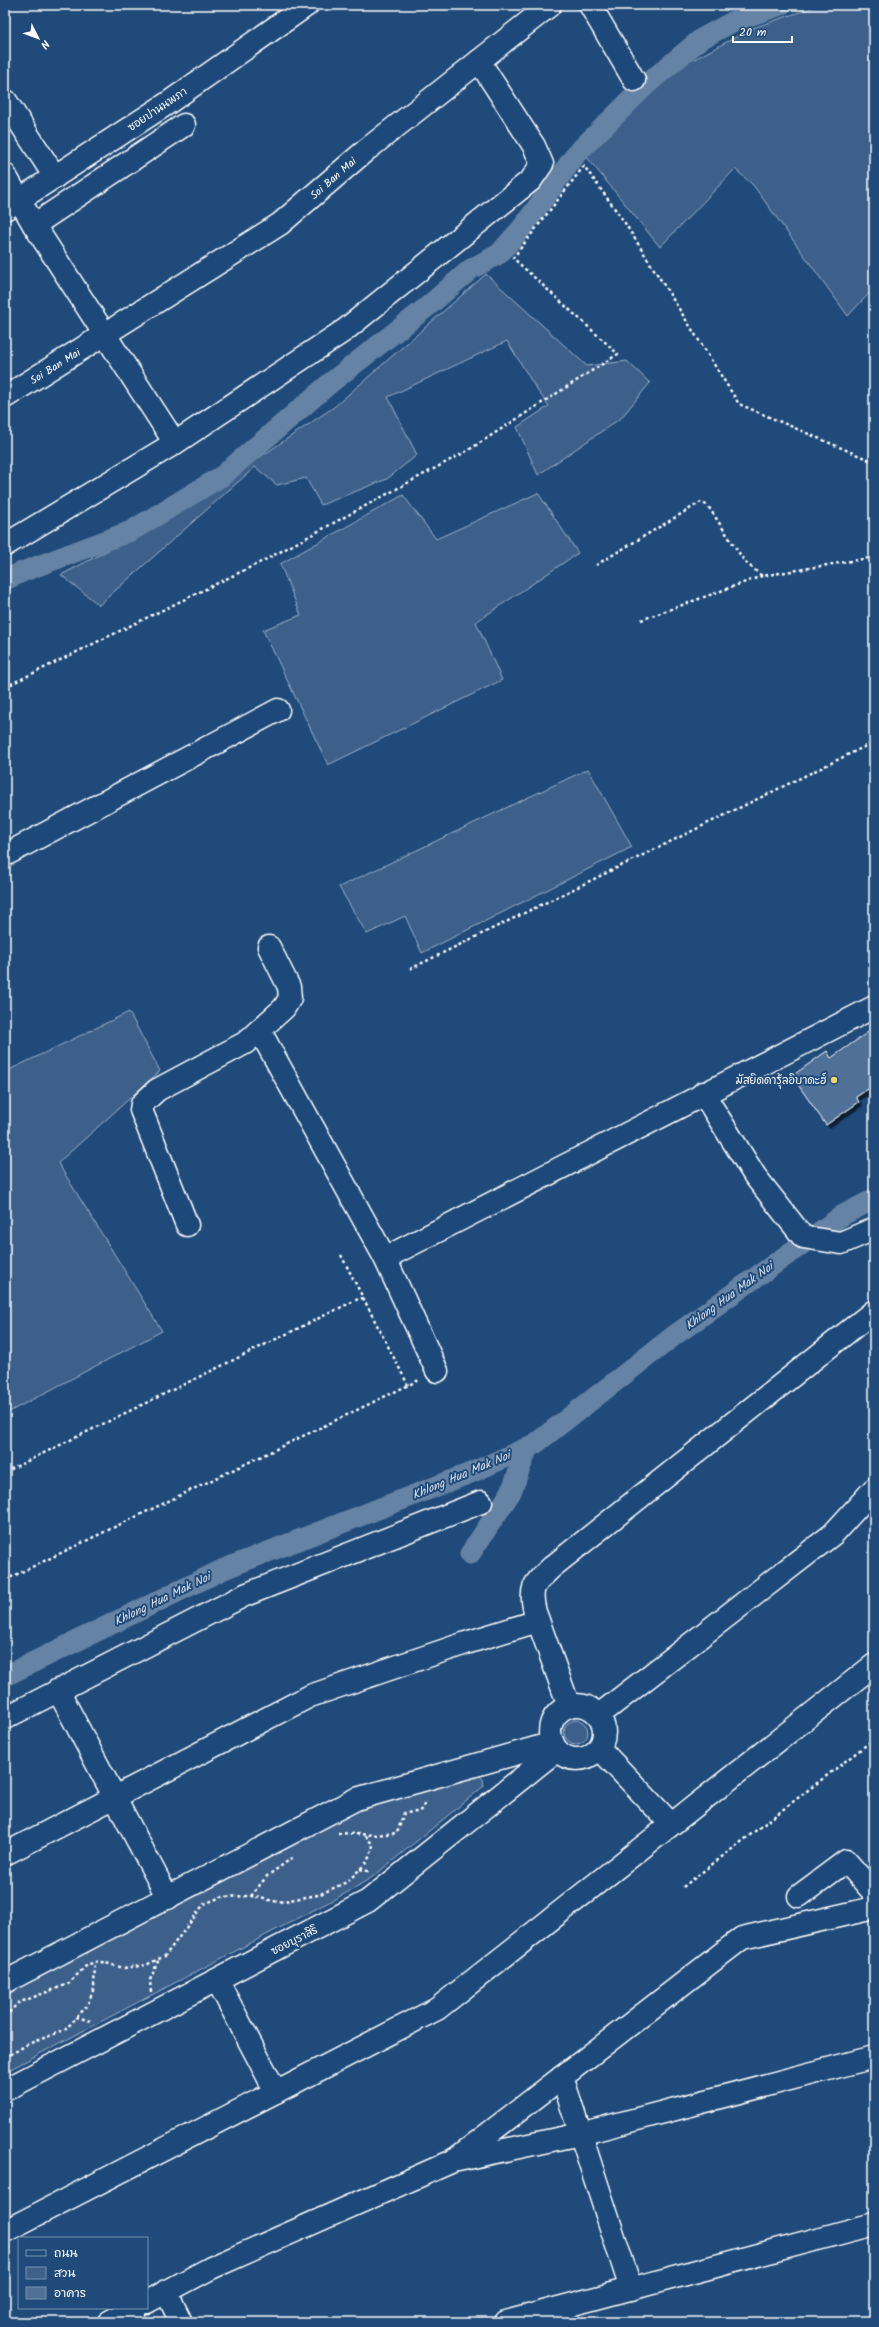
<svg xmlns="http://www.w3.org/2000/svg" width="879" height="2327" viewBox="0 0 879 2327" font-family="Kalam,'Playpen Sans Thai',sans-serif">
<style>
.green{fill:#3c618b;stroke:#9eb0c5}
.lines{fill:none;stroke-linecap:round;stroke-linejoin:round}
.canal{stroke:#6583a4;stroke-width:21}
.building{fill:#507197;stroke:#fff;filter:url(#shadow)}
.minor-casing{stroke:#fff;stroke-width:25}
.path{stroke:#fff;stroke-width:2.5;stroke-dasharray:3 3;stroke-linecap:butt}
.minor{stroke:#1f4a7a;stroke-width:22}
.poi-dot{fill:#ffd166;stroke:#1f4a7a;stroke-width:1.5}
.labels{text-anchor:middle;stroke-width:4;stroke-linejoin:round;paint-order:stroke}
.street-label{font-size:11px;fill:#fff;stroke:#1f4a7a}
.poi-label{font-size:11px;fill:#fff;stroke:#1f4a7a;text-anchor:end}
.water-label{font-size:12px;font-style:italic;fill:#d8e0e8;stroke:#1f4a7a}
</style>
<defs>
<filter id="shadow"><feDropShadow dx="3.5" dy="3.5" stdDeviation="0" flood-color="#0009"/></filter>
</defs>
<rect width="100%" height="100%" fill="#1f4a7a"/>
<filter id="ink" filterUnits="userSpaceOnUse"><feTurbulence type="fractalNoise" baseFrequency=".025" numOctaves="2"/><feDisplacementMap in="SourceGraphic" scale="8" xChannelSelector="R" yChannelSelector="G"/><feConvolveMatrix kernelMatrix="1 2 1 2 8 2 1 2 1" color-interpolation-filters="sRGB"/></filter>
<g filter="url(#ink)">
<g class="green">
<polygon points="820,5 874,5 874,288 848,316 753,185 735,169 660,247 585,155 681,66 753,28"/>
<polygon points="486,274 587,366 627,361 650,383 621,418 538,475 517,427 549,406 537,390 507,341 388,397 417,455 387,479 321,505 306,478 277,485 255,467 99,605 61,575 124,542 241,470 334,407"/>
<polygon points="538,493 578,553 476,622 502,680 328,765 263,630 301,615 280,564 403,495 436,539"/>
<polygon points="588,769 632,847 422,953 405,916 367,934 339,887"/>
<polygon points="129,1012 160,1071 58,1163 162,1331 5,1414 5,1072"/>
<circle cx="576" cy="1732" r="12"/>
<polygon points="477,1773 483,1779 484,1786 374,1876 350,1891 5,2072 5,1994 352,1813 405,1794"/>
</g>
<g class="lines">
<g class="canal">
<polyline points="5,580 22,572 131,531 222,476 329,384 427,307 471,269 499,254 522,228 577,153 648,83 701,39 734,21 781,5"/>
<polyline points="470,1554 511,1492 528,1447"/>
<polyline points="5,1676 224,1569 473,1472 535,1444 675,1335 843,1215 874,1199"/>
</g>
</g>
<polygon class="building" points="874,1028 874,1085 856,1097 859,1102 826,1125 792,1076 827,1051 831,1058"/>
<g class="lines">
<defs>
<g id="minor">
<polyline points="590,5 634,80"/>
<polyline points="6,101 55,177"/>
<polyline points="5,175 34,225 175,443"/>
<polyline points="5,209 168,103 307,5"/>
<polyline points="34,225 184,125"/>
<polyline points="5,397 280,224 365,151 550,5"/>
<polyline points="5,545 175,443 345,330 531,180 542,164 534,146 479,61"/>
<polyline points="5,855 278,710"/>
<polyline points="260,1031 385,1258 437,1371"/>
<polyline points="703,1093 755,1176 803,1237 841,1243 874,1229"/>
<polyline points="187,1225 141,1110 142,1104 157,1090 245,1043 284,1008 290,998 289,987 269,947"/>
<polyline points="385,1258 874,1007"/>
<polyline points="58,1690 168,1898"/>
<circle cx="577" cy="1732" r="27"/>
<path d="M569,1706L535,1612C529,1587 534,1584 552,1567L874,1311"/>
<polyline points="599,1715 833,1534 874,1489"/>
<polyline points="5,1718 245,1595 481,1502"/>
<polyline points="599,1748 671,1824"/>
<polyline points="5,1854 310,1696 466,1643 538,1621"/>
<polyline points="799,1896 846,1861 874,1893"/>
<polyline points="217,1980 276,2092"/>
<polyline points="5,1982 356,1799 553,1743"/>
<polyline points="562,2077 742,1938 874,1908"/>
<polyline points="5,2090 368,1901 557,1750"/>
<polyline points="458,2160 580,2134 874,2057"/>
<polyline points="5,2231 437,2009 874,1665"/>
<polyline points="166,2291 181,2322"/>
<polyline points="147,2302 211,2268 453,2161 562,2077 631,2289"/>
<polyline points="109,2322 135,2308"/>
<polyline points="506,2322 874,2224"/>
</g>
</defs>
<use href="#minor" class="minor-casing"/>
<g class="path">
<polyline points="596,565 701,502 708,506 745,562 762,576"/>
<polyline points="641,620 762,576 874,557"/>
<polyline points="5,687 263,561 467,451 618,354 513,258 584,166 623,220 739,404 874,462"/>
<polyline points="410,969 874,742"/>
<polyline points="341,1255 408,1385"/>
<polyline points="5,1472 358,1299 363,1298"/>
<polyline points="5,1580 419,1380"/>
<polyline points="338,1833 374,1835 397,1833 404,1813 418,1812 423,1808 425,1801"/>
<polyline points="360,1869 371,1872"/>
<polyline points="683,1887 874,1739"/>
<polyline points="251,1896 267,1876 295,1856"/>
<polyline points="151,1992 150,1980 159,1959"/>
<polyline points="5,2017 18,2003 68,1984 87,1965 98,1961 124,1968 146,1965 165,1956 204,1904 221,1897 251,1896 278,1902 318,1895 347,1882 367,1862 372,1850 373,1845 365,1835"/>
<polyline points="76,2017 91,2021"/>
<polyline points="5,2058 28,2044 65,2030 87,2006 94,1988 95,1962"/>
</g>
<use href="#minor" class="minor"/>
</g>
</g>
<circle class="poi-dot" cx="834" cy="1080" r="4"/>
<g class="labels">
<g class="street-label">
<text transform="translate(157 109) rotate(-34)" y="4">ซอยปานนพภา</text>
<text transform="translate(333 178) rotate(-41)" y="4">Soi Ban Mai</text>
<text transform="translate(55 366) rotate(-32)" y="4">Soi Ban Mai</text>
<text transform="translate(294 1940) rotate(-27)" y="4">ซอยบุราสิริ</text>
</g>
<g class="poi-label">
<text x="826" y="1084">มัสยิดดารุ้ลอิบาดะฮ์</text>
</g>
<g class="water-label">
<text transform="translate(729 1296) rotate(-36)" y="4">Khlong Hua Mak Noi</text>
<text transform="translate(461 1475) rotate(-23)" y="4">Khlong Hua Mak Noi</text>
<text transform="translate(162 1599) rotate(-26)" y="4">Khlong Hua Mak Noi</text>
</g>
</g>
<rect width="879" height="2327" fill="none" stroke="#1f4a7a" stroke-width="20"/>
<rect x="10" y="10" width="859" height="2307" fill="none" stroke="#fff" stroke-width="1.5" filter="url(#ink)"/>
<rect x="18" y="2237" width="130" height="72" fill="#1f4a7a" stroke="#7992af"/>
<rect x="26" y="2250" width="20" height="6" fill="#1f4a7a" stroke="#7992af"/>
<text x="54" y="2257" font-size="12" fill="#ffffff">ถนน</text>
<rect x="26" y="2267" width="20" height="12" fill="#3c618b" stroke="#7992af"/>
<text x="54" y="2277" font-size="12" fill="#ffffff">สวน</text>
<rect x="26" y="2287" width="20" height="12" fill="#507197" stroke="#7992af"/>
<text x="54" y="2297" font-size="12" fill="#ffffff">อาคาร</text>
<g transform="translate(38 38) rotate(132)" stroke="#1f4a7a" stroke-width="3" paint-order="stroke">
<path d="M0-3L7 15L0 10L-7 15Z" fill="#ffffff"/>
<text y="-6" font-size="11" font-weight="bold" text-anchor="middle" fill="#ffffff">N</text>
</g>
<path d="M733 36v6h59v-6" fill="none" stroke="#ffffff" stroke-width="2"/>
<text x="739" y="36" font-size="12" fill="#ffffff" stroke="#1f4a7a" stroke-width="3" paint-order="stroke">20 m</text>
</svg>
